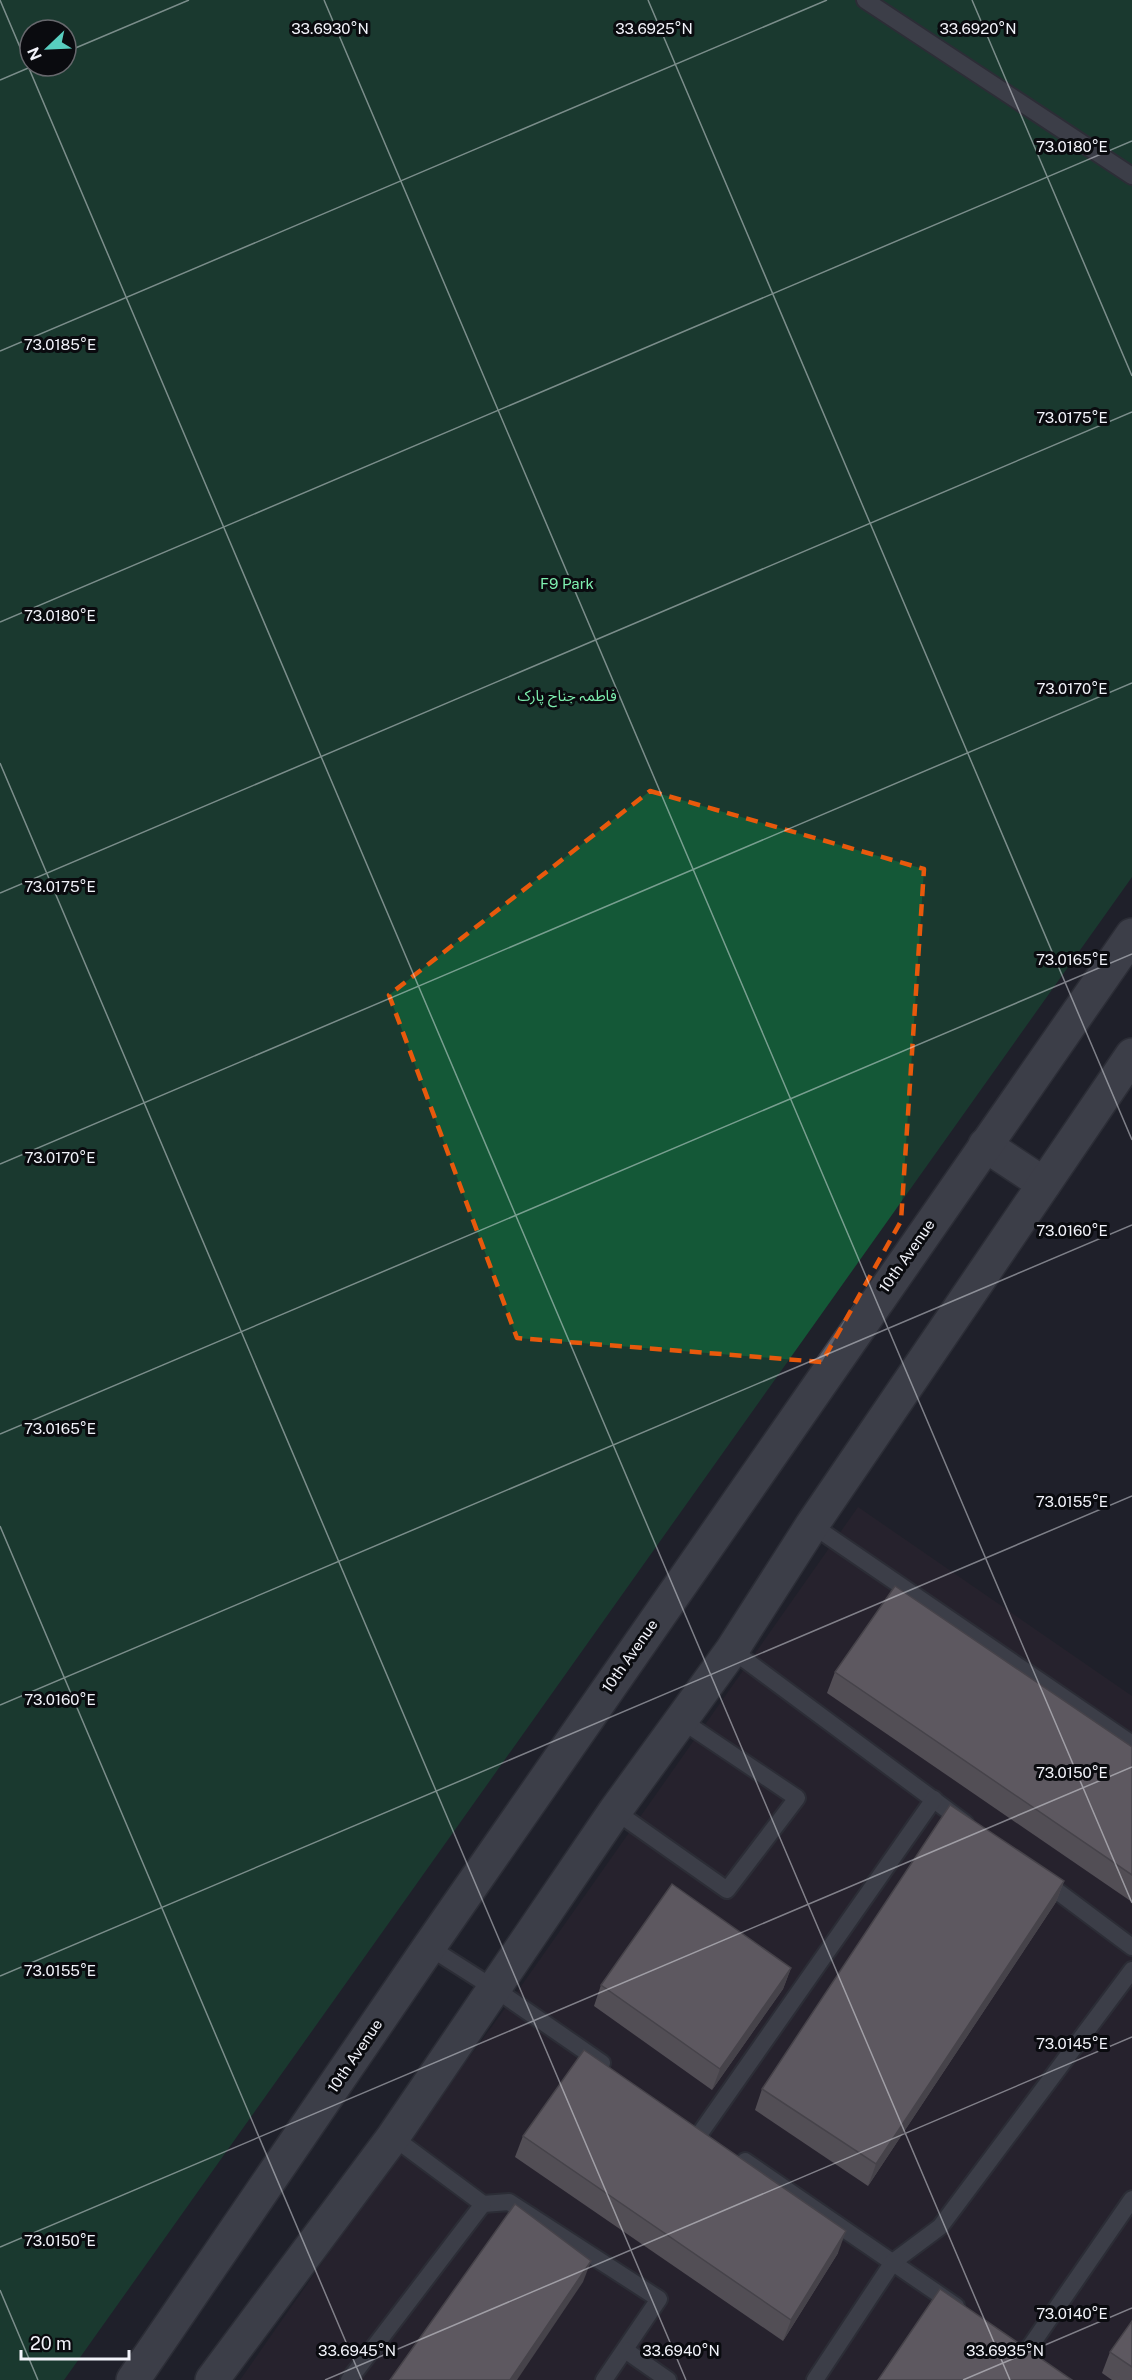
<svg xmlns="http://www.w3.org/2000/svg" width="1132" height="2380" viewBox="0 0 1132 2380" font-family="'Public Sans','Noto Sans Arabic',sans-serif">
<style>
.commercial{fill:#302431}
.green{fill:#145837;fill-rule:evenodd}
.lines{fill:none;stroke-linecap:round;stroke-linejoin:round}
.service-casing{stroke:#3c3d46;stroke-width:20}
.secondary-casing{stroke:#3c3d46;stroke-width:36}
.service{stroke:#60626d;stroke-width:16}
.secondary{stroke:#60626d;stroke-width:33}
.wall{fill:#91868b}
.shaded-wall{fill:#766d71}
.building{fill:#a99ca2;stroke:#766d71;stroke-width:1.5}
.marked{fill:none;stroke:#e8590c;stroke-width:4.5;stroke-dasharray:12 8;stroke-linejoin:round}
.ticks{fill:none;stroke:#f2f3fa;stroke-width:1.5;stroke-opacity:0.45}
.labels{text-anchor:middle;stroke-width:6;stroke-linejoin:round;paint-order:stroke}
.park-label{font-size:15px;fill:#7ef0b0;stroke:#0a0b0f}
.street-label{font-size:15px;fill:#f2f3fa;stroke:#0a0b0f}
.ticks-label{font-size:15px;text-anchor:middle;fill:#f2f3fa;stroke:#0a0b0f;stroke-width:6;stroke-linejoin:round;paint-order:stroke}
</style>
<rect width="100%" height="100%" fill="#1f212a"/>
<polygon class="commercial" points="858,1507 1132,1696 1132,2380 240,2380 394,2160 517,1992"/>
<path class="green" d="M0,0H1132V877L64,2380H0ZM30,30H66V66H30Z"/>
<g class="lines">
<defs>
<g id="service">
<polyline points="865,0 1132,176"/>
<polyline points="812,1525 1132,1744"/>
<polyline points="732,1650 965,1823"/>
<polyline points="615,1811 727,1890 797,1798 681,1720"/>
<polyline points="1041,1879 1132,1947"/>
<polyline points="429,1947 495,1989 602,2063"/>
<polyline points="701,2132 934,1799"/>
<polyline points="745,2161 956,2306"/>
<polyline points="483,2204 509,2202 659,2299 604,2380"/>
<polyline points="625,2350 668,2380"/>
<polyline points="1025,2354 1132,2199"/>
<polyline points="349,2380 483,2204 393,2137"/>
<polyline points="815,2380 893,2262 940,2227 1132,1970"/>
</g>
<g id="secondary">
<polyline points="985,1145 1044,1184"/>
<polyline points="133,2380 429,1947 1132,935"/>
<polyline points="212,2380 393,2137 615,1811 732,1650 812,1525 1132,1055"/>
</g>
</defs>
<use href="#service" class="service-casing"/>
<use href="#secondary" class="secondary-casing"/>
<use href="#service" class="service"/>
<use href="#secondary" class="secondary"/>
</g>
<g class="wall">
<polygon points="835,1672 1132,1747 1132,1902 827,1693"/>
<polygon points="1064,1881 1056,1902 868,2186 755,2110 762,2089"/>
<polygon points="791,1968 783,1989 712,2090 594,2006 601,1985"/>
<polygon points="523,2136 838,2253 783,2341 515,2157"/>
<polygon points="1132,2321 1132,2380 1112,2380 1102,2373 1110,2352"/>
</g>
<g class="shaded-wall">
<polygon points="1064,1881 1056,1902 868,2186 876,2164"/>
<polygon points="791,1968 783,1989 712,2090 720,2069"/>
<polygon points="846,2231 838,2253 783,2341 791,2320"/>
<polygon points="591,2261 583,2282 517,2380 510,2380"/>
</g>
<g class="building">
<polygon points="895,1586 1132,1747 1132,1875 835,1672"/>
<polygon points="950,1805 1064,1881 876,2164 762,2089"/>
<polygon points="672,1884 791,1968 720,2069 601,1985"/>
<polygon points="584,2050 846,2231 791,2320 523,2136"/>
<polygon points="515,2204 591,2261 510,2380 390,2380"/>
<polygon points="940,2289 1072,2380 878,2380"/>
<polygon points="1132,2321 1132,2367 1110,2352"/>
</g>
<path d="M0 0H1132V2380H0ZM650,791L924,869L901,1221L822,1362L517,1338L389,995Z" fill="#1f212a" fill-opacity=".55" fill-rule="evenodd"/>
<path class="marked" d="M650,791L924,869L901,1221L822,1362L517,1338L389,995Z"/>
<path class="ticks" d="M0,0L1010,2380M324,0L1132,1903M648,0L1132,1140M972,0L1132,376M66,52L189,0M0,80L33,66M0,351L827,0M0,622L1132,141M0,763L686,2380M0,893L1132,412M0,1164L1132,683M0,1434L1132,954M0,1526L362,2380M0,1705L1132,1225M0,1976L1132,1496M0,2247L1132,1767M0,2290L38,2380M325,2380L1132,2037M963,2380L1132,2308"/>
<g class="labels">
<g class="park-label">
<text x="567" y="589">F9 Park</text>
<text x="567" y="701">فاطمہ جناح پارک</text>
</g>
<g class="street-label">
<text transform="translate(907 1256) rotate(-55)" y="5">10th Avenue</text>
<text transform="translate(630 1656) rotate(-55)" y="5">10th Avenue</text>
<text transform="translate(355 2056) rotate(-56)" y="5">10th Avenue</text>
</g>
</g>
<g class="ticks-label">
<text x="330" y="34">33.6930°N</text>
<text x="654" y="34">33.6925°N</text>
<text x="978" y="34">33.6920°N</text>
<text x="1072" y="152">73.0180°E</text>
<text x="60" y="350">73.0185°E</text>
<text x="1072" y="423">73.0175°E</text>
<text x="60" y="621">73.0180°E</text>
<text x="1072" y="694">73.0170°E</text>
<text x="60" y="892">73.0175°E</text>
<text x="1072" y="965">73.0165°E</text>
<text x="60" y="1163">73.0170°E</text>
<text x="1072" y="1236">73.0160°E</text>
<text x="60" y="1434">73.0165°E</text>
<text x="1072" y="1507">73.0155°E</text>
<text x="60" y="1705">73.0160°E</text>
<text x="1072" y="1778">73.0150°E</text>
<text x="60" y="1976">73.0155°E</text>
<text x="1072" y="2049">73.0145°E</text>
<text x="60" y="2246">73.0150°E</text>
<text x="1072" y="2319">73.0140°E</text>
<text x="357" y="2356">33.6945°N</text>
<text x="681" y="2356">33.6940°N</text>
<text x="1005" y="2356">33.6935°N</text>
</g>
<g transform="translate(48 48) rotate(247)"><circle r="28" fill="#0a0b0f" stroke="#67686d" stroke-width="1.5"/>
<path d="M0-4.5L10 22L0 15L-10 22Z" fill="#58cebf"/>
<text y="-9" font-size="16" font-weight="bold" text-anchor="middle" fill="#f2f3fa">N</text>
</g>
<path d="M21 2350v9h108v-9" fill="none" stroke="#f2f3fa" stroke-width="3"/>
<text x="30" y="2350" font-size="18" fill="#f2f3fa" stroke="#0a0b0f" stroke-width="4.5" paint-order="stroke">20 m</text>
</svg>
